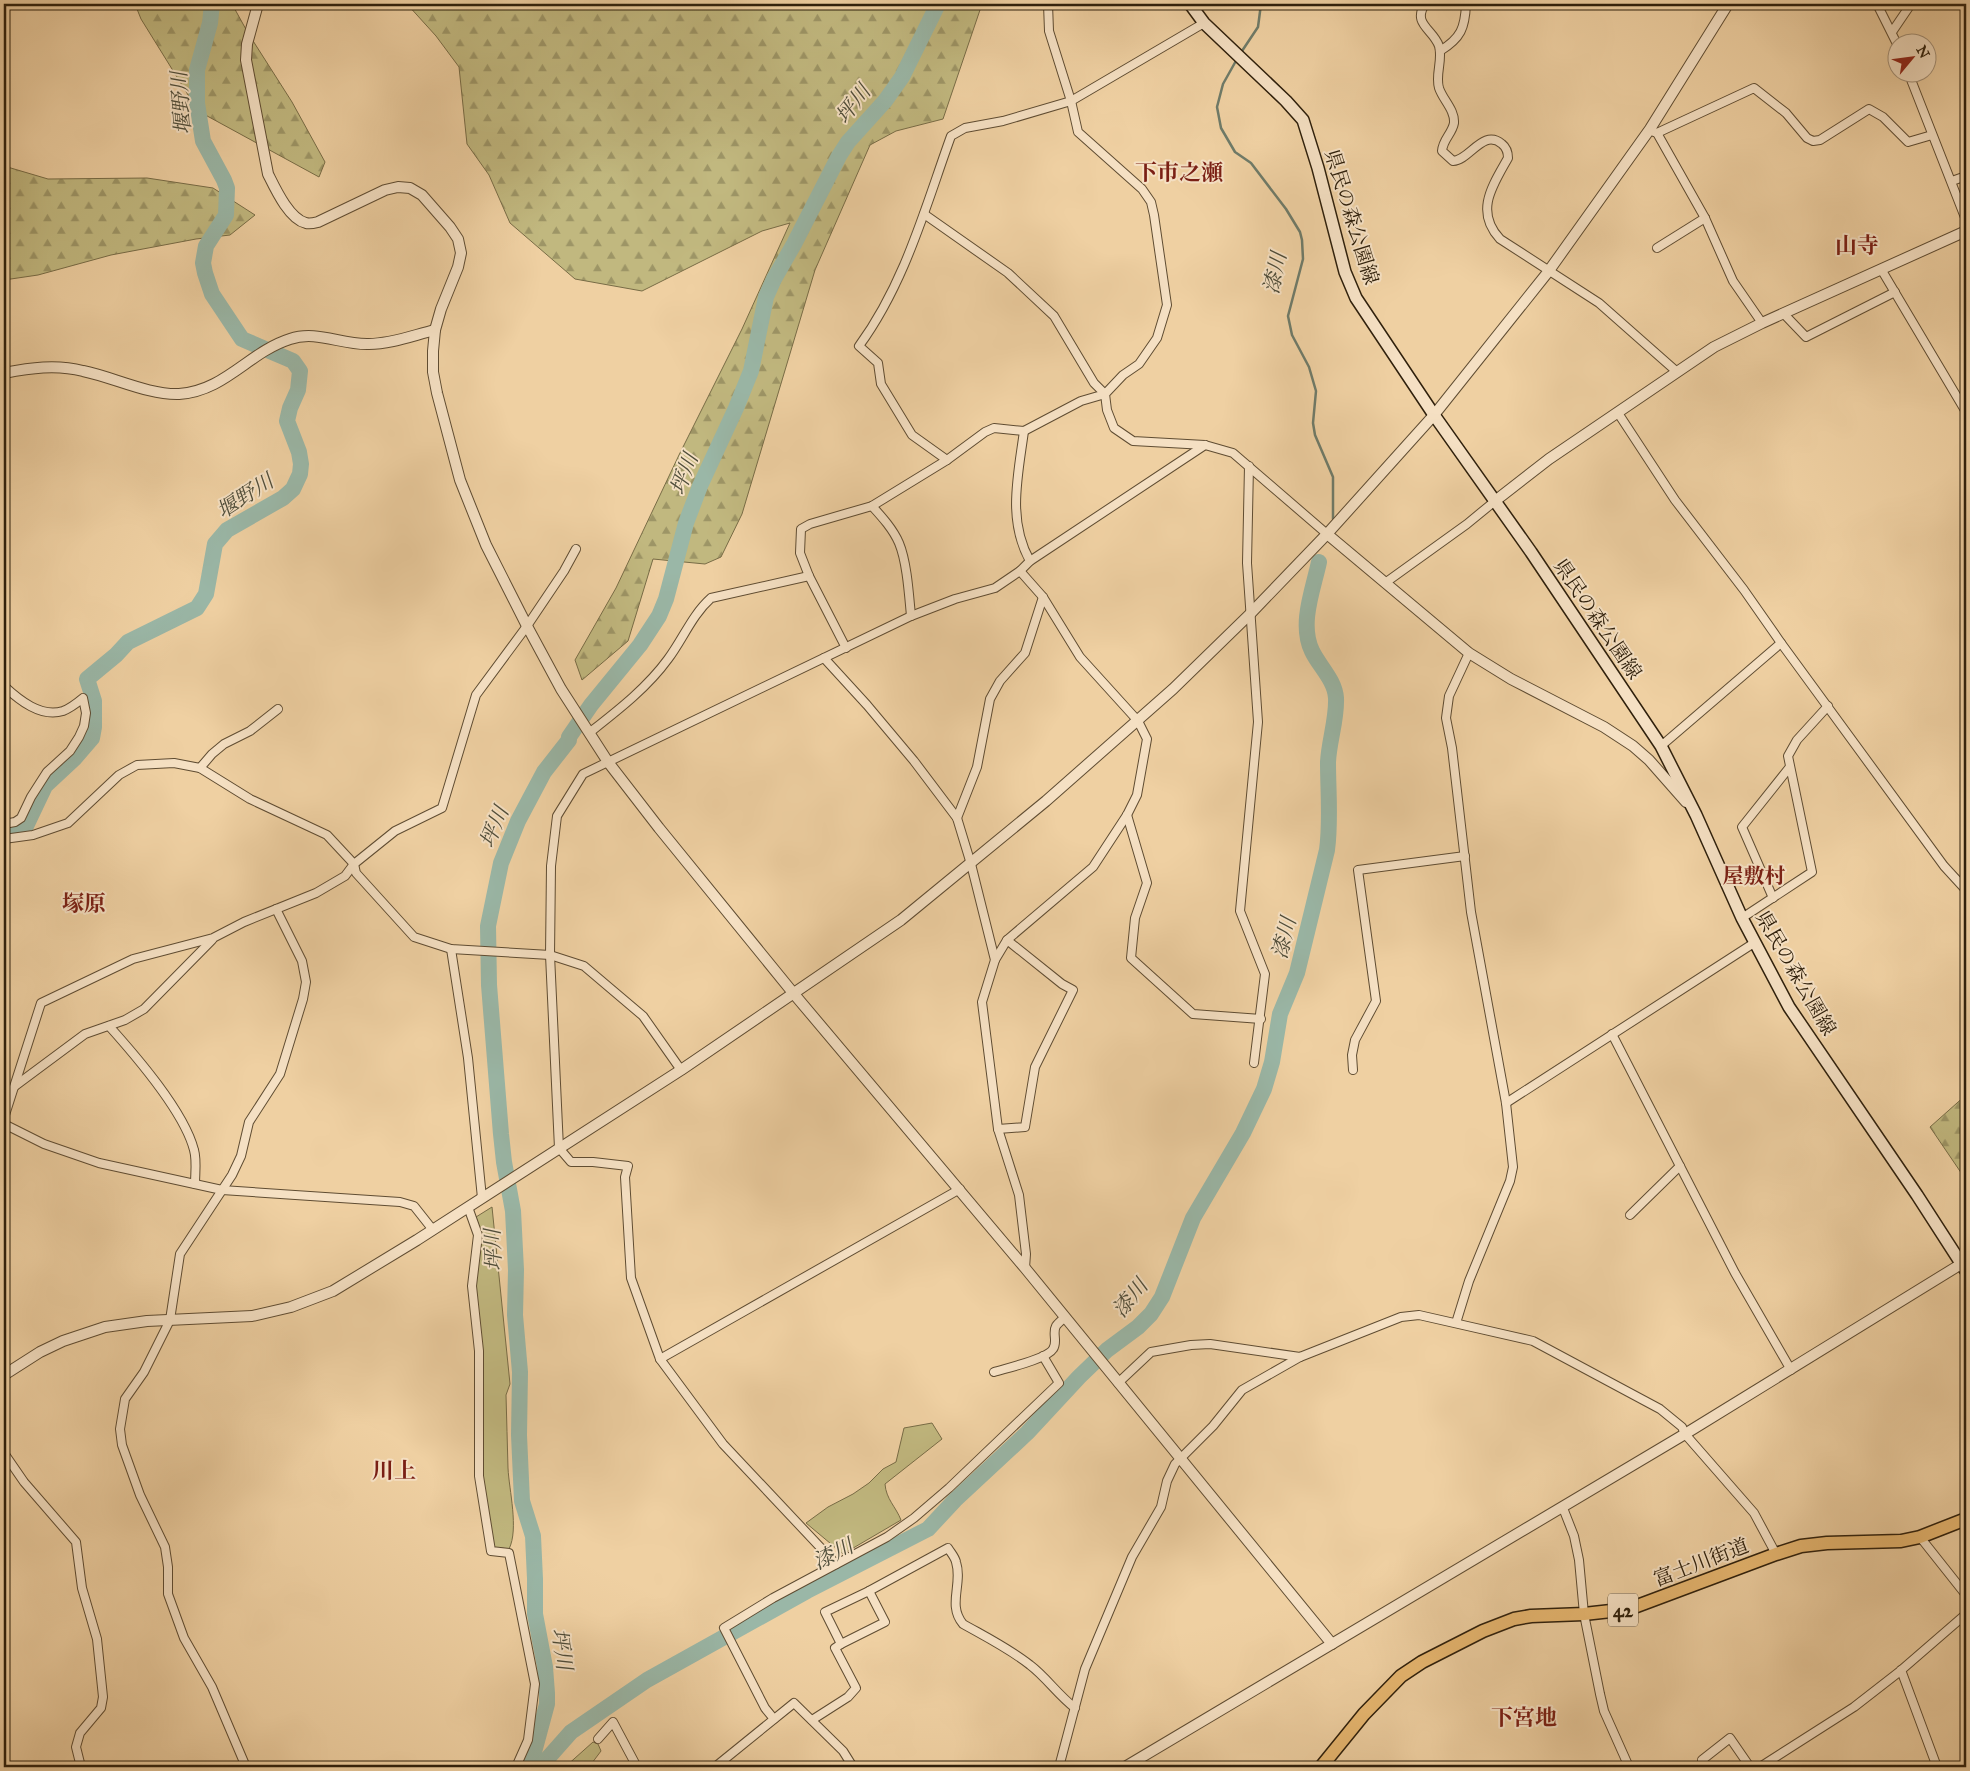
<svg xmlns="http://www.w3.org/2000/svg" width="1970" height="1771" viewBox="0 0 1970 1771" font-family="'IM FELL Great Primer','Noto Serif JP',serif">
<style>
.forest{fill:url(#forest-firs);stroke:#786c46}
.green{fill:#c1b87f;stroke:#786c46}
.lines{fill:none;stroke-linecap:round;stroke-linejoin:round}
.stream{stroke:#6f7b69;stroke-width:2.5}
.river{stroke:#9ab7a7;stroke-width:16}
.minor-casing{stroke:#5f4c32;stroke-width:10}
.tertiary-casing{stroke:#5f4c32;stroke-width:12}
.secondary-casing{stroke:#2f200c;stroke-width:14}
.primary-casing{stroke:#2f200c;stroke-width:15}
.minor{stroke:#f5e0c3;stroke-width:8}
.tertiary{stroke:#f5e0c3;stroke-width:10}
.secondary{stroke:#f5e0c3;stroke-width:11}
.primary{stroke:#e8b871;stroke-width:12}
.labels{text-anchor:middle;stroke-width:4;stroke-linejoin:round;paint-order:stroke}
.shield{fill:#f5e0c3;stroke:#6a5a43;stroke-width:1}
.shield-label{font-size:19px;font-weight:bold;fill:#2f200c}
.street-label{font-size:20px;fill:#2f200c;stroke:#f5e0c3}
.water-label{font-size:21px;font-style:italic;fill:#4f4d3a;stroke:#f5e0c3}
.neighbourhood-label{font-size:21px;font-weight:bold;fill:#7a1f14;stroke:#f5e0c3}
.quarter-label{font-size:22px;font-weight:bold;fill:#7a1f14;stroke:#f5e0c3}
</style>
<defs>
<pattern id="forest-firs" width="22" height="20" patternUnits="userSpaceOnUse" patternTransform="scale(1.25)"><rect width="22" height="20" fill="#c1b87f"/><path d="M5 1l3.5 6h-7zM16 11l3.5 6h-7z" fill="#9d9566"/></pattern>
</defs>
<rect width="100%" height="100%" fill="#efd0a2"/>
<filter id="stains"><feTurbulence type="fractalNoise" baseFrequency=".004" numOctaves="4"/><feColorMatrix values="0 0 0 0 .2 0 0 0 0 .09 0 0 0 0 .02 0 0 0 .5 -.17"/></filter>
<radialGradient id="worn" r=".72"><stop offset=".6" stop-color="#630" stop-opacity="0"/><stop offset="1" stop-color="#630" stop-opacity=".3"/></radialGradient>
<g class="forest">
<polygon points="135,4 232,4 248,33 292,102 325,162 319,177 198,111 141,19"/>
<polygon points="407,4 982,4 943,119 896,131 870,145 815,270 742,514 721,557 705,564 653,559 628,641 582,680 575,660 616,588 679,455 742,329 790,223 762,231 642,291 575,279 510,223 489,175 467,144 459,67 436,36"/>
<polygon points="4,166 48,179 147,178 213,188 255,215 230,235 196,239 111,255 38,275 4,280"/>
<polygon points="1966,1095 1966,1180 1930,1127"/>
</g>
<g class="green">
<path d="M492,1207L510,1384L506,1395C507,1419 507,1444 508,1468C509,1490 519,1529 509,1549L492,1547L481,1475L475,1286L481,1232L476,1217Z"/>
<path d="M932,1423L942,1439L885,1484C886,1499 896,1507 901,1520L843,1554L806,1523L828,1507L853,1494L869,1483L883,1469L896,1462L904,1428Z"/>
<polygon points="593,1742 598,1744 601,1751 589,1767 565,1767"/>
</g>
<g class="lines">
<g class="stream">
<polyline points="1240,54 1258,27 1261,4"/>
<polyline points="1237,59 1223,84 1217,107 1221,128 1235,152 1251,163 1286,209 1300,232 1302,240 1303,259 1288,316 1292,335 1309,367 1316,391 1313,423 1315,435 1333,477 1333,519"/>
</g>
<g class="river">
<polyline points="4,830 12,831 26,826 45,786 74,759 92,738 94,727 94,701 87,679 116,655 128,642 197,608 206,594 215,544 227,530 283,498 293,489 300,474 301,464 299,452 287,421 290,408 298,390 300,371 293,361 242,339 212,294 205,273 203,263 206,246 226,215 227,188 224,180 203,141 197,103 197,70 210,23 212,4"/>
<polyline points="530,1767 547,1704 547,1693 545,1667 535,1614 535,1579 533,1536 522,1501 519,1435 520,1372 515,1315 516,1270 513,1211 504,1162 501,1134 489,985 488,926 501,863 518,821 544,772 569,740 569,737 591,705 640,645 659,616 666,599 686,523 700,486 736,408 751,371 766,297 774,279 794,244 839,156 848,142 885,101 902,77 938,4"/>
<path d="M540,1767L571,1732L647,1680L807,1591L928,1529L955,1500L1027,1433L1079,1377L1107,1350L1138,1327L1151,1314L1162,1297L1193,1218L1243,1133L1264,1089L1272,1062L1280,1014L1297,973L1327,850C1331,821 1328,792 1328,762C1329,741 1337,719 1336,698C1335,680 1319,666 1312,651C1299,624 1313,590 1319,562"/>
</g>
<defs>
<g id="minor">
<polyline points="1048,4 1049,31 1071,101 1078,132 1142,189 1151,202 1154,215 1167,305 1157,338 1139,364 1123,375 1105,394 1107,410 1114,428 1133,441 1205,445 1233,453 1327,534"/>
<path d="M1425,4C1412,24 1433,29 1439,46C1443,61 1435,74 1439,88C1443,100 1455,110 1454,123C1452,134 1443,139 1442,151L1453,161C1470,160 1483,128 1502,144C1507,148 1508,152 1508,158C1493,185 1474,211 1500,239L1599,303L1676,371"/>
<polyline points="1877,4 1898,46"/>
<polyline points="1892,32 1911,4"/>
<path d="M1440,51C1461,38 1465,28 1466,4"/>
<polyline points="1908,72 1966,220"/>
<polyline points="1654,132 1657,133 1705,218 1733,281 1762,323"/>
<polyline points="1657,133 1754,88 1786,113 1807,138 1813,141 1820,140 1869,109 1883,117 1908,142 1932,135"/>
<polyline points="1952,181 1966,176"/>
<polyline points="1657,248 1705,218"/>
<polyline points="1881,269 1966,412"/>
<polyline points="1783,313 1806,337 1895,292"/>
<polyline points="1618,413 1675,500 1744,590 1781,643 1944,866 1966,890"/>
<path d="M1024,431C1018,476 1007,520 1030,561"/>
<path d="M947,460L912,435L881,384L878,363L859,346C905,283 925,208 951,136L965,128L1003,121L1071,101L1204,23"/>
<polyline points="1249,466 1247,563 1258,722 1240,911 1265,974 1254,1063"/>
<path d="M872,506C882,517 893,529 899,543C907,562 909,595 911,616"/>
<polyline points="1385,583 1467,524 1495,501"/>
<polyline points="846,648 809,576 800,553 801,529 810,524 872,506 947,460 985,432 994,428 1024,431 1081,401 1105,394 1094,383 1054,316 1008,273 924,214"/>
<polyline points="824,658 867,705 914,761 957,818 971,864 995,960 982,1002 998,1129 1019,1195 1026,1254 1025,1268"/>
<path d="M4,686C19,700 41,718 63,711C71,708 77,703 83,698L86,713L84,726L79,737L70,751L47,772L31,797L21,818L15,822L4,824"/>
<path d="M589,733C617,711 647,688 668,659C683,639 692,615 711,598L809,576"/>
<polyline points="1661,746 1781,643"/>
<polyline points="200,768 212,754 224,744 250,731 278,709"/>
<polyline points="1127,815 1147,883 1135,918 1131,958 1193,1014 1261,1019"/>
<polyline points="957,818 977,767 990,699 1000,681 1025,653 1043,597"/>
<polyline points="4,839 33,835 68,823 119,775 137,765 174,763 200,768 250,799 327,835 354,864 356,873 414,937 451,949 550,955 584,966 643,1016 681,1070"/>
<polyline points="1773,898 1742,827 1789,768"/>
<polyline points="1742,918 1812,872 1788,756 1797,740 1828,706"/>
<polyline points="451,949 468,1058 482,1198"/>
<polyline points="995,960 1007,940 1093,867 1127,815 1137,795 1147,739 1138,721 1080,657 1043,597 1020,571"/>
<path d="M109,1026C135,1055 184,1111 194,1150C197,1160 195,1173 195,1184"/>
<polyline points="1612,1034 1735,1273 1791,1370"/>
<polyline points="1353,1070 1352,1055 1355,1040 1376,1001 1358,870 1465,856"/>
<polyline points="15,1086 85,1034 125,1020 144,1009 212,940"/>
<polyline points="1506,1103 1754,943"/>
<polyline points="4,1118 41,1003 133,959 213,938 244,922 316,893 345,876 354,864 395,831 442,808 476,695 527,626 564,571 576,549"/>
<polyline points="4,1124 44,1144 99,1163 222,1190 400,1202 414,1206 433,1230"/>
<polyline points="998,1129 1025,1127 1035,1067 1073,990 1062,984 1007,940"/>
<polyline points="468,1207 478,1235 472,1286 479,1351 479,1476 491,1551 509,1553 535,1684 528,1740 516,1767"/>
<polyline points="1630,1215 1680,1166"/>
<polyline points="1456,1323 1469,1281 1510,1181 1513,1167 1506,1103 1471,912 1452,748 1446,718 1449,696 1469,653"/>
<polyline points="660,1359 960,1189"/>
<path d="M994,1372C1007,1368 1047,1359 1053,1349C1058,1342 1052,1333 1056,1326C1058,1323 1062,1320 1065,1317"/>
<polyline points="1118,1383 1151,1352 1191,1345 1210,1344 1300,1357 1401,1317 1419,1315 1533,1341 1660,1409 1682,1427 1685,1434 1754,1513 1776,1554"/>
<polyline points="4,1453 24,1482 76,1542 82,1588 97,1639 103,1697 101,1708 80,1733 76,1747 81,1767"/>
<polyline points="1563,1508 1574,1536 1579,1560 1584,1614 1600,1694 1604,1711 1629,1767"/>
<polyline points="1920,1537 1966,1595"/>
<polyline points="836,1564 723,1444 660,1359 631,1278 625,1177 628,1166 593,1162 571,1162 559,1148 550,955 551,866 557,816 583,774 911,616 955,599 995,588 1020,571 1030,561 1205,445"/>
<path d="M841,1644L885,1622L869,1591L948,1548C951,1553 955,1557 956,1562C963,1584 947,1605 963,1624C986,1637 1010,1649 1030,1665C1046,1677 1058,1695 1075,1708"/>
<polyline points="1901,1670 1937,1767"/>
<polyline points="774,1719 765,1708 724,1628 773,1598 887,1537 914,1518 949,1488 1059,1383 1043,1356"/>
<polyline points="812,1720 848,1697 856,1688 835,1648 841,1644 825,1612 869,1591"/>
<polyline points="598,1739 613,1722 637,1767"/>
<polyline points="1702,1760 1730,1738 1750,1767"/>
<polyline points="246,1767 212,1687 184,1638 168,1594 168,1567 165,1547 140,1495 122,1445 120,1429 125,1399 144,1372 170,1320 180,1254 232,1175 241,1156 249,1122 280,1074 303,999 306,982 302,961 276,909"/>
<polyline points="715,1767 794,1703 843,1751 853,1767"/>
<polyline points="1059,1767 1085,1669 1132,1557 1161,1507 1167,1481 1175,1464 1213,1426 1242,1390 1300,1357"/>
<polyline points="1760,1767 1854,1707 1899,1672 1966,1614"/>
</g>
<g id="tertiary">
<path d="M258,4L247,44L246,60L268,174C275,188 289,219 306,223C309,224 314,223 318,222L385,190L398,187L410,188L422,195L450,227L458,239L461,253L458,267L441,309L435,330L433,351V372L437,393L460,480L486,545L527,626L561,689L608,762L659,828L794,994L1025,1268L1332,1644"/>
<path d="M4,373C30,368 56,364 83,371C113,377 148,395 179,394C225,391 249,352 290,339C317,330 341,345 369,344C391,344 414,335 435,330"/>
<polyline points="1495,501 1549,459 1714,347 1762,323 1966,231"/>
<polyline points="1327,534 1469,653 1511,679 1604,727 1633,746 1649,760 1686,802"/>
<polyline points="4,1375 40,1352 63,1341 105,1327 147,1321 252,1316 291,1307 333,1291 417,1240 681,1070 901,920 1046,801 1173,689 1250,614 1327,534 1434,415 1548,272 1650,129 1728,4"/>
<polyline points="1125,1767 1685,1434 1966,1261"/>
</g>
<polyline id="secondary" points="1190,4 1204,23 1286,101 1303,120 1318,168 1345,272 1356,298 1434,415 1531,552 1661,746 1696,815 1742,918 1789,1007 1917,1195 1966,1271"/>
<polyline id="primary" points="1321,1767 1364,1714 1401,1676 1422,1662 1483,1631 1514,1619 1531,1616 1584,1614 1629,1609 1776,1554 1801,1546 1827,1543 1901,1541 1920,1537 1966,1519"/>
</defs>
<use href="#minor" class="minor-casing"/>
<use href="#tertiary" class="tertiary-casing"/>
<use href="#secondary" class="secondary-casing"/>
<use href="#primary" class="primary-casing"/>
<use href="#minor" class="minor"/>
<use href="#tertiary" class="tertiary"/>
<use href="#secondary" class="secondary"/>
<use href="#primary" class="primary"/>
</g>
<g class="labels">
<rect class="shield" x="1608" y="1593.5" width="30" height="33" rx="4"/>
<g class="shield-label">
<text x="1623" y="1617">42</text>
</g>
<g class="street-label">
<text transform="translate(1352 217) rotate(73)" y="7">県民の森公園線</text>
<text transform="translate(1598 619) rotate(56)" y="7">県民の森公園線</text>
<text transform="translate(1796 973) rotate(60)" y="7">県民の森公園線</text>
<text transform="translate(1701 1562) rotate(-21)" y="7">富士川街道</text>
</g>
<g class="water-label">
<text transform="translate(181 103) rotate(-94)" y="7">堰野川</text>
<text transform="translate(853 104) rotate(-52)" y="7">坪川</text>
<text transform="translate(1275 273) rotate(-78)" y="7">漆川</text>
<text transform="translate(684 474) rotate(-69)" y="7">坪川</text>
<text transform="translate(245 496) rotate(-33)" y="7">堰野川</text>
<text transform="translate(494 827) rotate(-67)" y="7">坪川</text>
<text transform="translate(1284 938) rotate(-76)" y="7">漆川</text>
<text transform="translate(493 1250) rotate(-92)" y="7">坪川</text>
<text transform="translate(1130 1298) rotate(-51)" y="7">漆川</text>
<text transform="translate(833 1554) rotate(-27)" y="7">漆川</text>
<text transform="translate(562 1649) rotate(82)" y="7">坪川</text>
</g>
<g class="neighbourhood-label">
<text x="1754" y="883">屋敷村</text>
</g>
<g class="quarter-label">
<text x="1179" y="180">下市之瀬</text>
<text x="1857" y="253">山寺</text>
<text x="84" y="911">塚原</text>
<text x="394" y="1478">川上</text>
<text x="1524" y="1725">下宮地</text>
</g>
</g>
<rect width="1970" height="1771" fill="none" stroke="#efd0a2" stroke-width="20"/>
<rect x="5" y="5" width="1960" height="1761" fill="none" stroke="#2f200c" stroke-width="2.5"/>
<rect x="10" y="10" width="1950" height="1751" fill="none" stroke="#2f200c"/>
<g transform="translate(1912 58) rotate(61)"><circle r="24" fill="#f5e0c3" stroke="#a6937a"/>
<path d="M0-4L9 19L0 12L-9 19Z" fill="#8f2418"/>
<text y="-8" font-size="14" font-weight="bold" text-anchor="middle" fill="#2f200c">N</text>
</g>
<rect width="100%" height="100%" filter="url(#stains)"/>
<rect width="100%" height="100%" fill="url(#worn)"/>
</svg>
